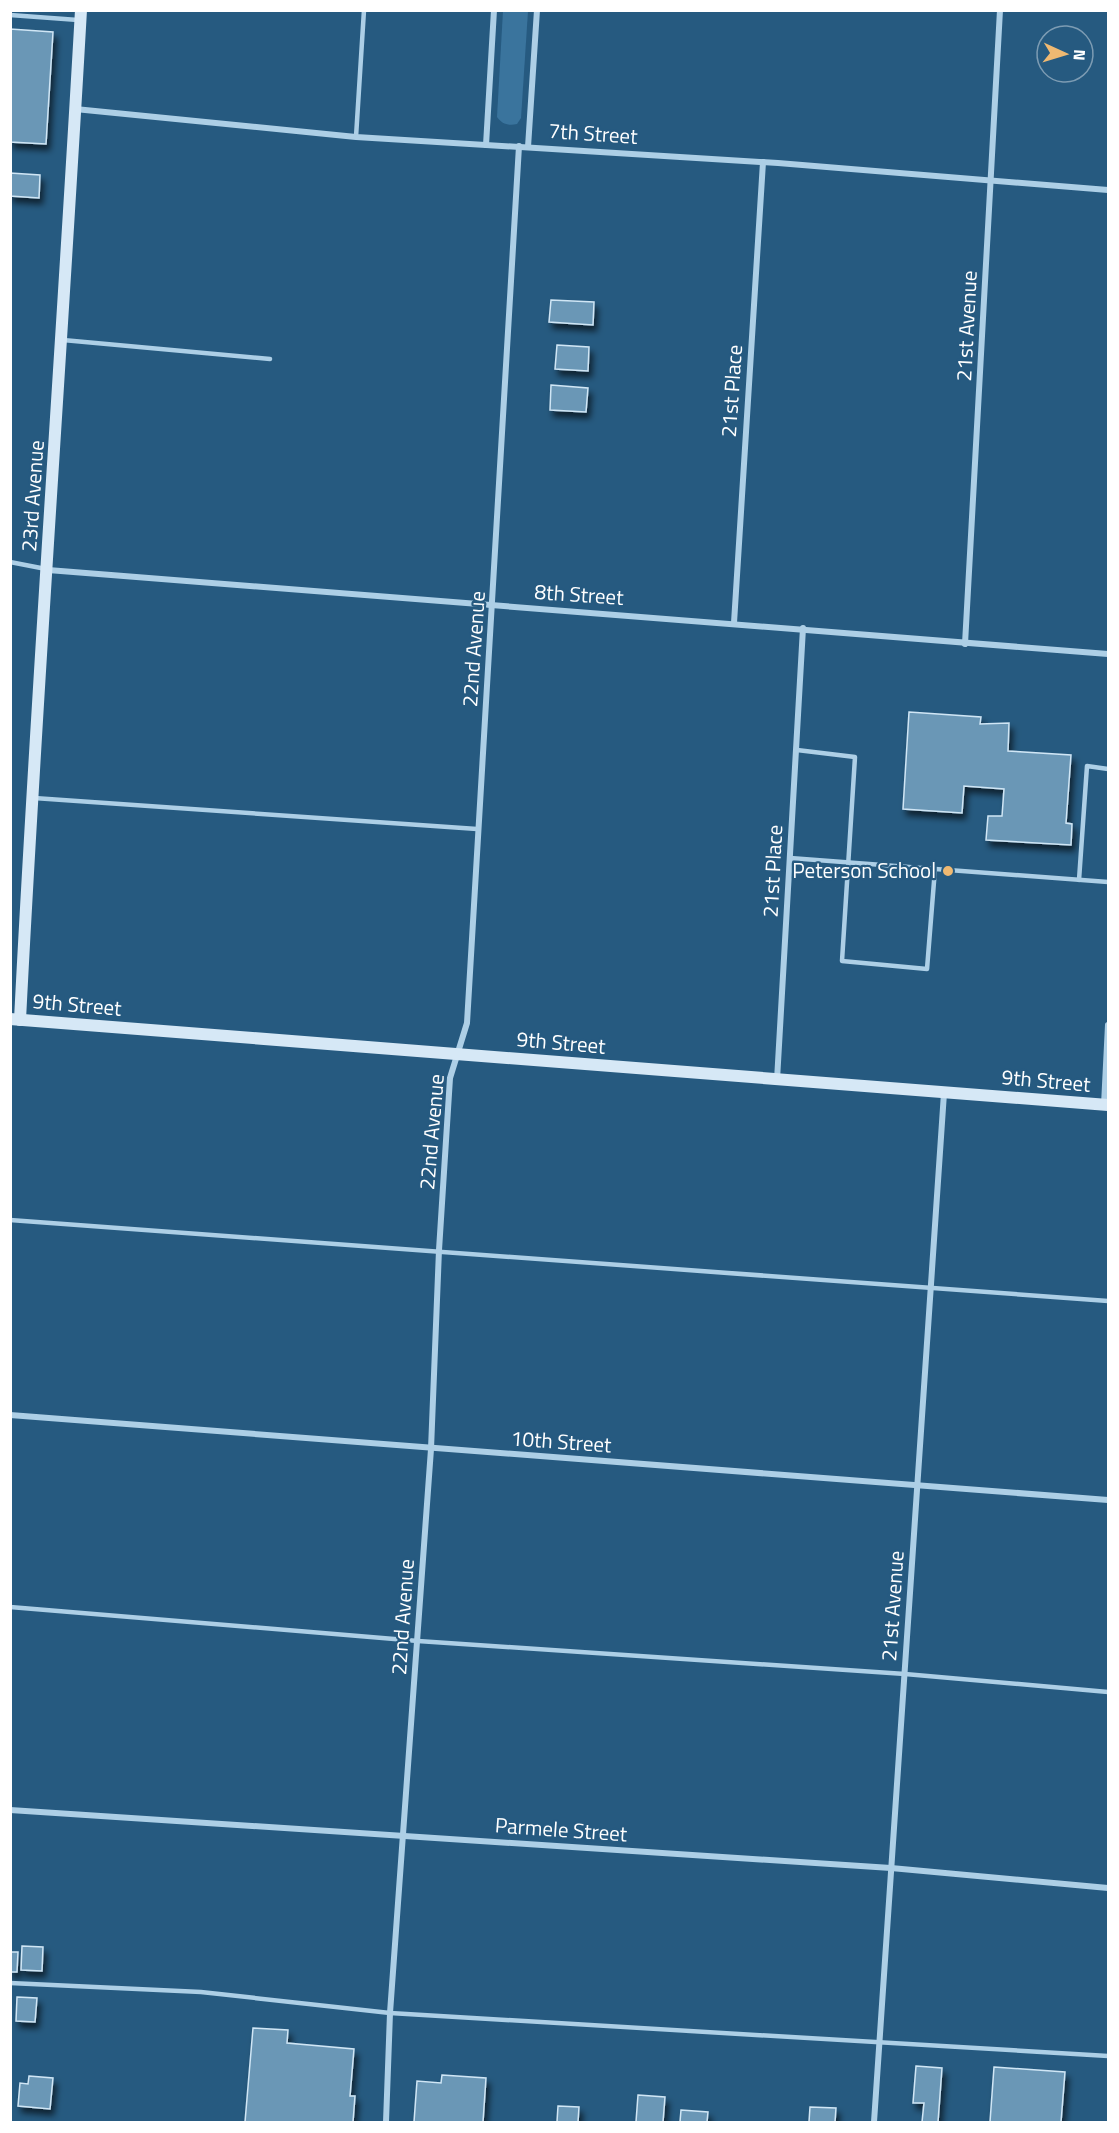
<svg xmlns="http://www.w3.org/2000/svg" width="1119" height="2133" viewBox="0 0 1119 2133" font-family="'Titillium Web',sans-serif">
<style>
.grass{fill:#3a749d}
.building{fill:#6a97b6;stroke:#d0e6f5;stroke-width:1.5;filter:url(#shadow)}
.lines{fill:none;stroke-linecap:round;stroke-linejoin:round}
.lane{stroke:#adcfe6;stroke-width:4.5}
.street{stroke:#adcfe6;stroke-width:6}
.secondary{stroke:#d6e8f6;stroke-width:12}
.poi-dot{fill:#efb972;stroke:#265a80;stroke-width:2}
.labels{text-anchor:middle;stroke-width:4.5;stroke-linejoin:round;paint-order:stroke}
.street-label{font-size:21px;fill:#fff;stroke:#265a80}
.poi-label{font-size:21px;fill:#fff;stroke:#265a80;text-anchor:end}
</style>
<defs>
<filter id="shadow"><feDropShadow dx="3.5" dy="6" stdDeviation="3" flood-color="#0009"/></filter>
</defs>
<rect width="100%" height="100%" fill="#265a80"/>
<path class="grass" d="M503,11H528L521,118L517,124C508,126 502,124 497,117Z"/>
<g class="building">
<polygon points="10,29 53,32 46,144 10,142"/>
<polygon points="10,173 40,175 39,198 10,196"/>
<polygon points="551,300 594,302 593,325 549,322"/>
<polygon points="557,345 589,347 588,371 555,369"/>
<polygon points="551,385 588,388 586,412 550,410"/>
<polygon points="909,712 981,717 980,724 1009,723 1008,751 1071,755 1066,823 1072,824 1071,845 986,840 988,816 1002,816 1004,789 964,786 962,813 903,809"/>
<polygon points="22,1946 43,1947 42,1971 21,1970"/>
<polygon points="10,1952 18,1952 17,1972 10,1972"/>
<polygon points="17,1997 37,1998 35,2022 16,2021"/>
<polygon points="253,2028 288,2030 287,2043 354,2049 350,2096 355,2096 353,2122 245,2122"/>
<polygon points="916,2066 942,2068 938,2122 922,2122 924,2103 913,2103"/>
<polygon points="994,2067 1065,2072 1061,2122 990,2122"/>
<polygon points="442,2075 486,2078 483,2122 414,2122 417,2081 441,2083"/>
<polygon points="29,2076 53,2078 50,2109 18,2106 20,2083 28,2084"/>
<polygon points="638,2095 665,2097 663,2122 636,2122"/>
<polygon points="558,2106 579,2107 578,2122 557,2122"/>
<polygon points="810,2107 836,2108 835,2122 809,2122"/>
<polygon points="681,2110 708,2112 707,2122 680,2122"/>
</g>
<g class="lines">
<g class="lane">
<polyline points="10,15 78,20"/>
<polyline points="356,137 364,10"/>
<polyline points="63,340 270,359"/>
<polyline points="10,562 46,569"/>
<polyline points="797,750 855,757 842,961 927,969 935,869"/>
<polyline points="34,798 477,829"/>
<polyline points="790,858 1108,882"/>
<polyline points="1079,880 1087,766 1108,769"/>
<polyline points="10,1220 1108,1301"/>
<polyline points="10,1607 418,1641 905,1674 1108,1692"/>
<polyline points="10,1983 201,1992 390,2013 1108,2056"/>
</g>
<g class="street">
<polyline points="75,109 356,137 778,163 1108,190"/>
<polyline points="486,145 494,10"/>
<polyline points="528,147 537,10"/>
<polyline points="48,570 1108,654"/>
<polyline points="734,623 763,162"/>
<polyline points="965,644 1000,10"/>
<polyline points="777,1080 803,628"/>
<polyline points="1104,1105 1108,1025"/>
<polyline points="10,1415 1108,1500"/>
<polyline points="10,1810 891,1868 1108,1888"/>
<polyline points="386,2122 390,2013 431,1449 439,1250 450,1078 467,1023 519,146"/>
<polyline points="874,2122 944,1093"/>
</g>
<g class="secondary">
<polyline points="10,1019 1108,1105"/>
<path d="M20,1020C37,683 62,347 81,10"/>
</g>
</g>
<circle class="poi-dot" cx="948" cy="871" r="6"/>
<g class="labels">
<g class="street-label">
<text transform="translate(593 134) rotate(4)" y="7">7th Street</text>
<text transform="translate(967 326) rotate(-87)" y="7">21st Avenue</text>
<text transform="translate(732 391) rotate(-86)" y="7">21st Place</text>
<text transform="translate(33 496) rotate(-86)" y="7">23rd Avenue</text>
<text transform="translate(579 595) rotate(4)" y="7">8th Street</text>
<text transform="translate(474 649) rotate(-86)" y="7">22nd Avenue</text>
<text transform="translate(773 871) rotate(-87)" y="7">21st Place</text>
<text transform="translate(77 1005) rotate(5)" y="7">9th Street</text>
<text transform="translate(561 1043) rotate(5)" y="7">9th Street</text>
<text transform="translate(1046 1081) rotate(5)" y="7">9th Street</text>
<text transform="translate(432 1132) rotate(-85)" y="7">22nd Avenue</text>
<text transform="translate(561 1442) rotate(4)" y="7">10th Street</text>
<text transform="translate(893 1606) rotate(-86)" y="7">21st Avenue</text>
<text transform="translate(403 1617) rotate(-86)" y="7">22nd Avenue</text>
<text transform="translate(561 1830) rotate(4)" y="7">Parmele Street</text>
</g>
<g class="poi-label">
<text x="936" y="878">Peterson School</text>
</g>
</g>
<rect width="1119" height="2133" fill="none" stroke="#ffffff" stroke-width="24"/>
<g transform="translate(1065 54) rotate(94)"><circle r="28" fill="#265a80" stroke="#7d9cb3" stroke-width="1.5"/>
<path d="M0-4.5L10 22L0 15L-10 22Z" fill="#efb972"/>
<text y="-9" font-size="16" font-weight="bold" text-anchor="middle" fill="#ffffff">N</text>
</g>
</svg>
